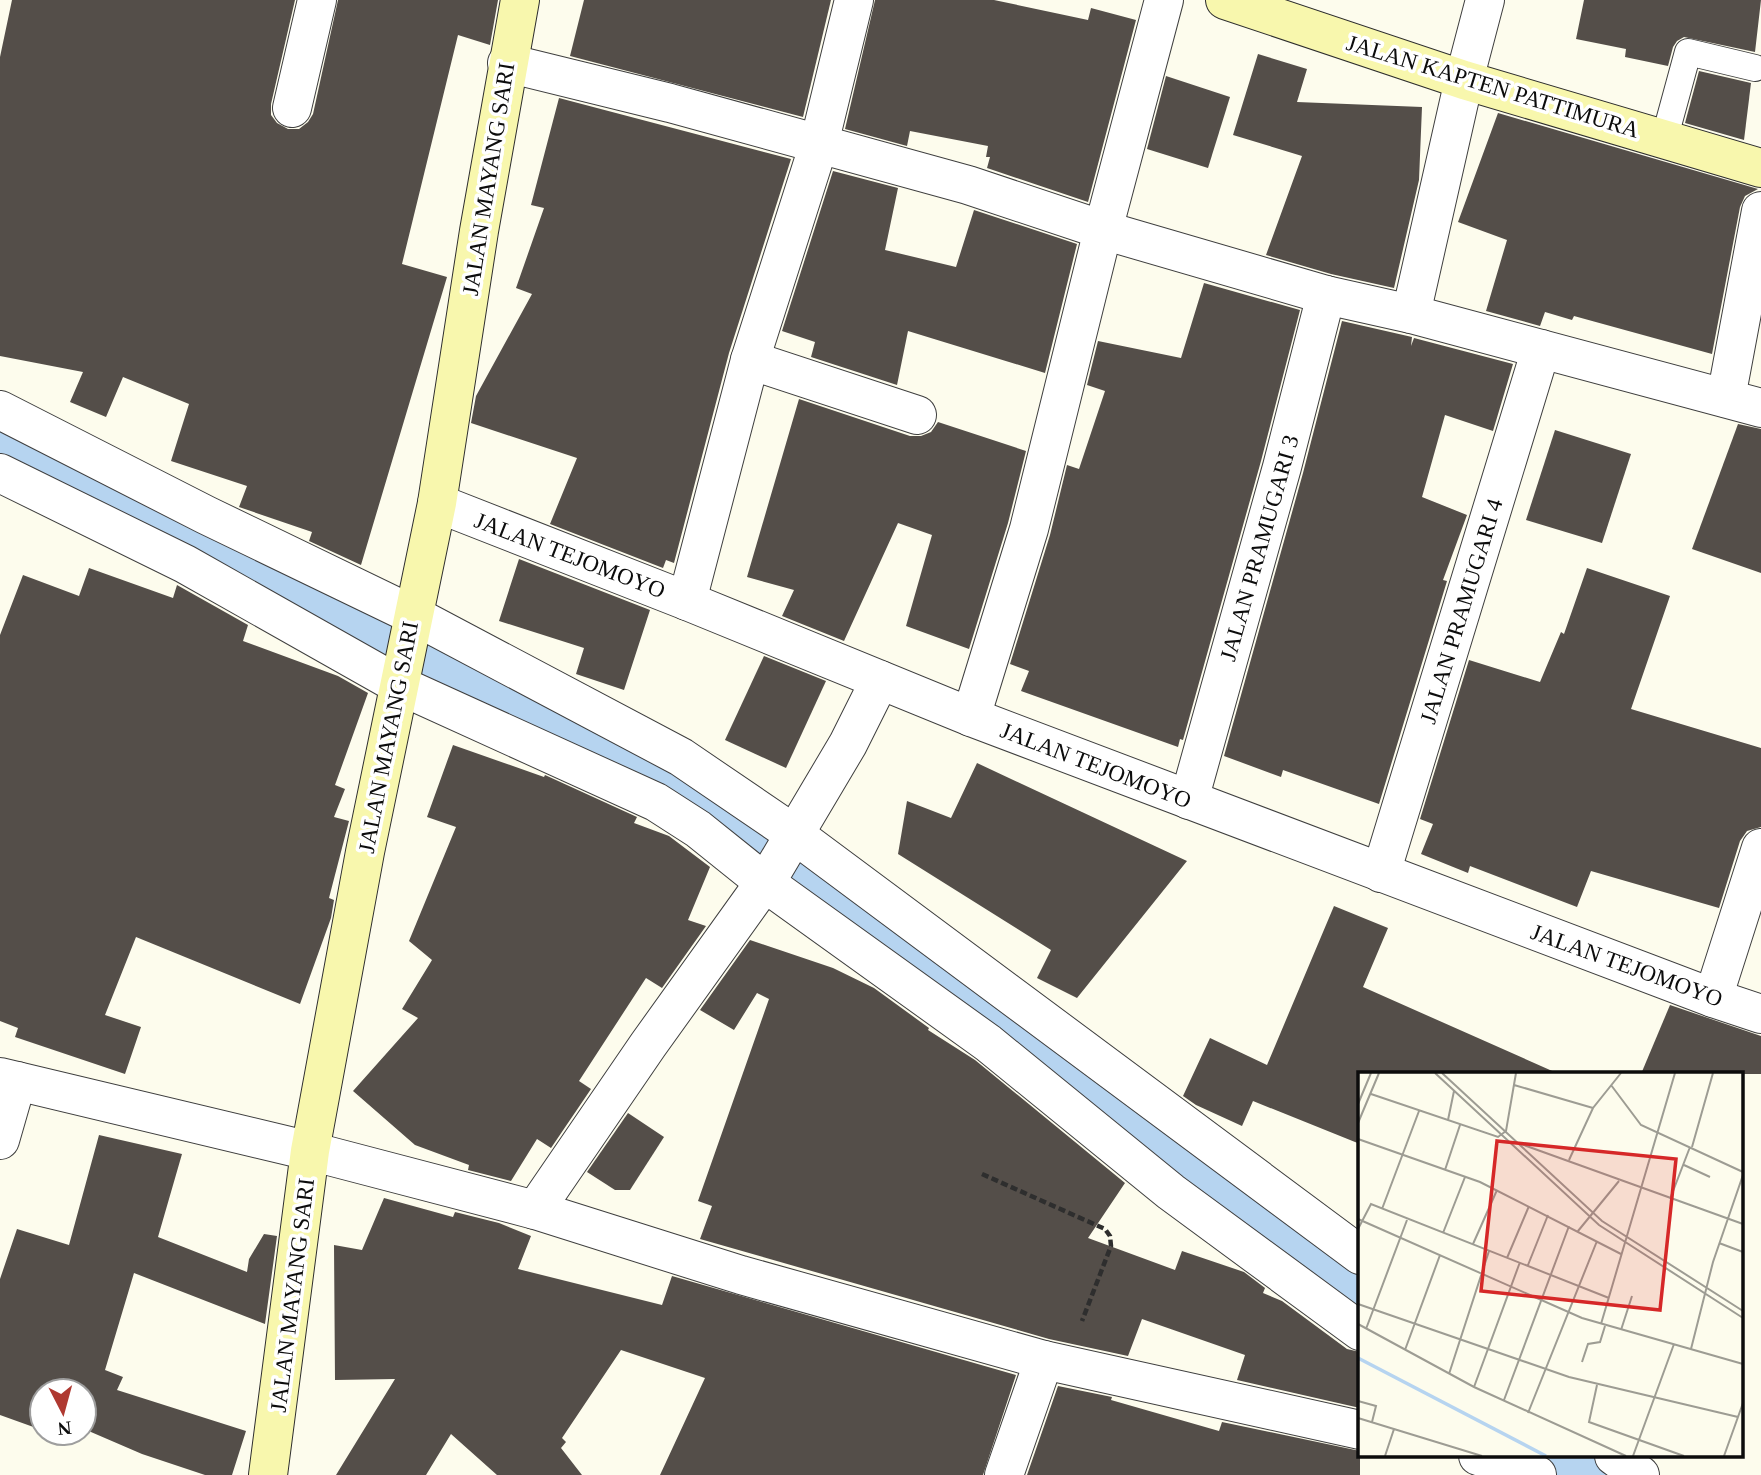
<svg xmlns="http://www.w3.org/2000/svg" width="1761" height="1475" viewBox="0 0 1761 1475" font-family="'Times New Roman',serif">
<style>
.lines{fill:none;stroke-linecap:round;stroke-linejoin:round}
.canal{stroke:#b6d4f0;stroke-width:52}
.building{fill:#544e49}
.lane-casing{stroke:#3f3f3f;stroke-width:28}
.street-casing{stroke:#3f3f3f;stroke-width:40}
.secondary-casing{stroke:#2e2e2e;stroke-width:40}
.path{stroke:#2e2e2e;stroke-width:4.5;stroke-dasharray:7 3.5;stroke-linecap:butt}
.lane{stroke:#fff;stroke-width:26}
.street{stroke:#fff;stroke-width:38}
.secondary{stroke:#f8f7ad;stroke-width:38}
.labels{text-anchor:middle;stroke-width:7;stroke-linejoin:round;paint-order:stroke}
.street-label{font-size:23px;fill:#0c0c0c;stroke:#fff}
.inset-river{fill:none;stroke:#b6d4f0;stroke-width:3.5}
.inset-road{fill:none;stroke:#9d9c93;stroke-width:2}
.view{fill:#d62828;fill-opacity:0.15;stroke:#d62828;stroke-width:3.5}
.inset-edge{fill:none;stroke:#0c0c0c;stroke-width:3.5}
</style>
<rect width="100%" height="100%" fill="#fdfced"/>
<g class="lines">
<g class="canal">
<polyline points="0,444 391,651 686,777 1360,1293"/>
<polyline points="1573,1456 1598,1475"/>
</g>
</g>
<g class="building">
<polygon points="12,0 295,0 271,104 271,115 277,123 288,129 299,129 308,122 313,114 338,0 498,0 490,45 458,35 402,264 447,277 361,565 309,541 312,532 239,507 247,486 171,461 189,404 123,377 106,417 70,402 83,372 0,356 0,57"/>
<polygon points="584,0 831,0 803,117 570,56"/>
<polygon points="875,0 994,0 1088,20 1091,8 1136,20 1088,202 987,168 990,157 986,157 988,146 910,131 907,146 845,129"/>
<polygon points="1584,0 1761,0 1755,52 1684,37 1677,41 1673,47 1668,66 1625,57 1626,49 1576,39"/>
<polygon points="1258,54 1307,69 1297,102 1422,107 1419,180 1394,288 1331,274 1266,255 1302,156 1233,135"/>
<polygon points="1699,71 1751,83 1744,140 1685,123"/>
<polygon points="1166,76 1230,97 1208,168 1147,149"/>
<polygon points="559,98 791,159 729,353 674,563 666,560 663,568 550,524 577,458 471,423 476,396 532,294 516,288 544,208 531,205"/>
<polygon points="1498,113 1758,189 1745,196 1740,207 1712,354 1574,316 1572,320 1545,312 1540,326 1486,311 1507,240 1458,222"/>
<polygon points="833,171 898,188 885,250 956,267 974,210 1077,244 1045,373 908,331 897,385 811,357 815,342 782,331"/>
<polygon points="1204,283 1300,310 1261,461 1183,740 1180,739 1178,747 1021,691 1029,671 1010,664 1050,535 1067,465 1079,469 1105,391 1087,385 1098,341 1181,358"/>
<polygon points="1342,321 1412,337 1411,346 1414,338 1513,364 1493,431 1445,415 1422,497 1467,515 1443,580 1447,581 1379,804 1283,770 1281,777 1224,756 1303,473"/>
<polygon points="799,399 910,436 921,436 931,432 938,422 1026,451 1008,523 969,649 906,626 932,535 898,523 844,641 782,616 794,590 747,577"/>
<polygon points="1738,424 1761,429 1761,573 1692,549"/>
<polygon points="1555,430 1631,454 1602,543 1526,520"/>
<polygon points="519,559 650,610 624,690 576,674 584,648 499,621"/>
<polygon points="89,568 173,598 177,585 248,625 243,641 338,676 368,693 335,785 345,789 334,817 349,821 329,898 334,900 331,918 300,1004 136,937 105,1015 141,1027 125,1074 15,1037 18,1028 0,1021 0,635 23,575 79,596"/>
<polygon points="1587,568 1670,596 1631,709 1761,748 1761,827 1747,831 1740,841 1719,908 1591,871 1577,907 1470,866 1468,873 1421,854 1433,824 1420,819 1469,660 1540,682 1561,632 1564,634"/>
<polygon points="764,656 826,681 786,768 725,740"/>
<polygon points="453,745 544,777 545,775 637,817 634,823 669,836 710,867 688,920 706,926 662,988 646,978 579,1081 591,1089 551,1148 537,1139 511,1181 468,1170 469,1165 415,1145 353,1091 418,1018 402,1009 432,960 409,941 456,827 427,817"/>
<polygon points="977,763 1187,861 1077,998 1037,978 1051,950 898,854 907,801 951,818"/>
<polygon points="1334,906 1388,928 1363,987 1559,1074 1360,1074 1360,1144 1253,1101 1242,1126 1196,1105 1183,1096 1210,1038 1267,1065"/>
<polygon points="750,940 833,968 874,988 929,1028 928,1030 975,1060 1125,1183 1088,1238 1175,1270 1182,1251 1244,1272 1265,1288 1263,1293 1282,1301 1347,1349 1360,1352 1360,1408 1237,1380 1245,1355 1142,1319 1128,1356 1049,1339 700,1239 712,1206 698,1201 769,999 757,993 734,1030 700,1010"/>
<polygon points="1670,1005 1761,1036 1761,1074 1641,1074"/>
<polygon points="628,1113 664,1137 630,1190 615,1190 587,1172"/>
<polygon points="99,1135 182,1154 158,1237 247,1272 249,1259 264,1234 277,1236 265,1324 134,1273 105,1370 123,1377 117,1390 246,1431 232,1475 205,1475 142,1454 84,1429 84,1391 42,1391 42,1420 39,1429 0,1415 0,1279 17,1229 69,1245"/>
<polygon points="384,1198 453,1217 455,1212 499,1223 531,1236 518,1269 662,1305 672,1276 1016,1375 983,1475 660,1475 705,1378 621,1350 562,1438 566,1442 561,1448 582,1475 497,1475 451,1434 426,1475 336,1475 395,1379 335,1380 334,1245 362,1250"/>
<polygon points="1058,1386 1112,1397 1111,1400 1219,1431 1222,1422 1360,1451 1360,1475 1027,1475"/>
</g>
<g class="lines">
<defs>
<polyline id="lane" points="1664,140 1688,52 1755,68"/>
<g id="street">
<polyline points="507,63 670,103 968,185 1103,230 1326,295 1411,314 1761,408"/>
<polyline points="292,108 317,0"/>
<polyline points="1411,314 1464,80 1485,0"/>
<polyline points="750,360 917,415"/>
<polyline points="1726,398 1761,211"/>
<polyline points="0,410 206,515 413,615 681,757 794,834 1360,1255"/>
<polyline points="0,473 185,564 401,686 656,802 698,829 764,882 988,1043 1171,1192 1360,1331"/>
<polyline points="437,503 687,601 971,717 1713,998 1761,1014"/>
<polyline points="687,601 750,360 819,144 854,0"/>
<polyline points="971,717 1029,529 1103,230 1164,0"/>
<polyline points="1189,800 1282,467 1326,295"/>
<polyline points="1381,873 1541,349"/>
<polyline points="1713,998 1761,848"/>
<polyline points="0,1077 310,1151 535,1210 741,1275 1044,1360 1360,1430"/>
<polyline points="0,1140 17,1081"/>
<polyline points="535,1210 648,1045 772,872 848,744 880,680"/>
<polyline points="1478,1456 1537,1475"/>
<polyline points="1614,1456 1640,1475"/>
<polyline points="1004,1475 1044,1360"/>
</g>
<g id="secondary">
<polyline points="1225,0 1464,80 1761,168"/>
<polyline points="268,1475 310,1151 365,852 437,503 479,231 520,0"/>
</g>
</defs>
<use href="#lane" class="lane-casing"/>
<use href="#street" class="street-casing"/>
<use href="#secondary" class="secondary-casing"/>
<polyline class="path" points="982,1174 1105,1229 1110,1236 1111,1246 1082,1321"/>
<use href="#lane" class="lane"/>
<use href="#street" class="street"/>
<use href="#secondary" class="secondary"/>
</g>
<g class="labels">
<g class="street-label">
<text transform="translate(1493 86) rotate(17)" y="8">JALAN KAPTEN PATTIMURA</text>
<text transform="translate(488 179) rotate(-81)" y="8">JALAN MAYANG SARI</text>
<text transform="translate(1259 548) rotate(-74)" y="8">JALAN PRAMUGARI 3</text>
<text transform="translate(570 555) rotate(21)" y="8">JALAN TEJOMOYO</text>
<text transform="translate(1461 611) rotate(-73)" y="8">JALAN PRAMUGARI 4</text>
<text transform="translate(388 737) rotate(-79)" y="8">JALAN MAYANG SARI</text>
<text transform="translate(1096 765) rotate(21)" y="8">JALAN TEJOMOYO</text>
<text transform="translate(1627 965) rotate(20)" y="8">JALAN TEJOMOYO</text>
<text transform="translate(292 1295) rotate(-83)" y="8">JALAN MAYANG SARI</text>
</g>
</g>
<g transform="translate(1358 1072)">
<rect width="385" height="385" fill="#fdfced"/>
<path class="inset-river" d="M0,286L188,384"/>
<path class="inset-road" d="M77,1L241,153L385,246M84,1L244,149L385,239M156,13L235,36M253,13L283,53L385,100M13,22L140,65L148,59L158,1M0,32L13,1M90,48L96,19M0,51L21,1M0,67L122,110L263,182M163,72L385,152M334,75L355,1M211,88L235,36L263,1M326,93L352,105M87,98L102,53M312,127L332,75M24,137L61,39M0,147L224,246L385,292M0,157L13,132L251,226M220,159L261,109M85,161L107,105M361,171L385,180M115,172L139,118M149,186L171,134M170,193L190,143M0,232L211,305L380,345M0,252L116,315L268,384M243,252L317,1M8,257L49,148M263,258L274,224M333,277L355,190L385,103M47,278L82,183M224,290L230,272L242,270L247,254M91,302L131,179M239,313L231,350L326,384M116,315L162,190M146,328L211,154M0,329L18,334L14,350M170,341L239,169M0,346L124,384M27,384L36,357M275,384L316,272M366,384L385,331"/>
<path class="view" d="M139,69L318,87L302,238L123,219Z"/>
<rect width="385" height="385" class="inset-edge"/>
</g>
<g transform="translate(63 1412) rotate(174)"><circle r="33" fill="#ffffff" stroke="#9e9e9e" stroke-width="2"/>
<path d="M0-5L12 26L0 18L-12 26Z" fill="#af3931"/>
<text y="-10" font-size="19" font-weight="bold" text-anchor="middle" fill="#0c0c0c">N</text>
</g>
</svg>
